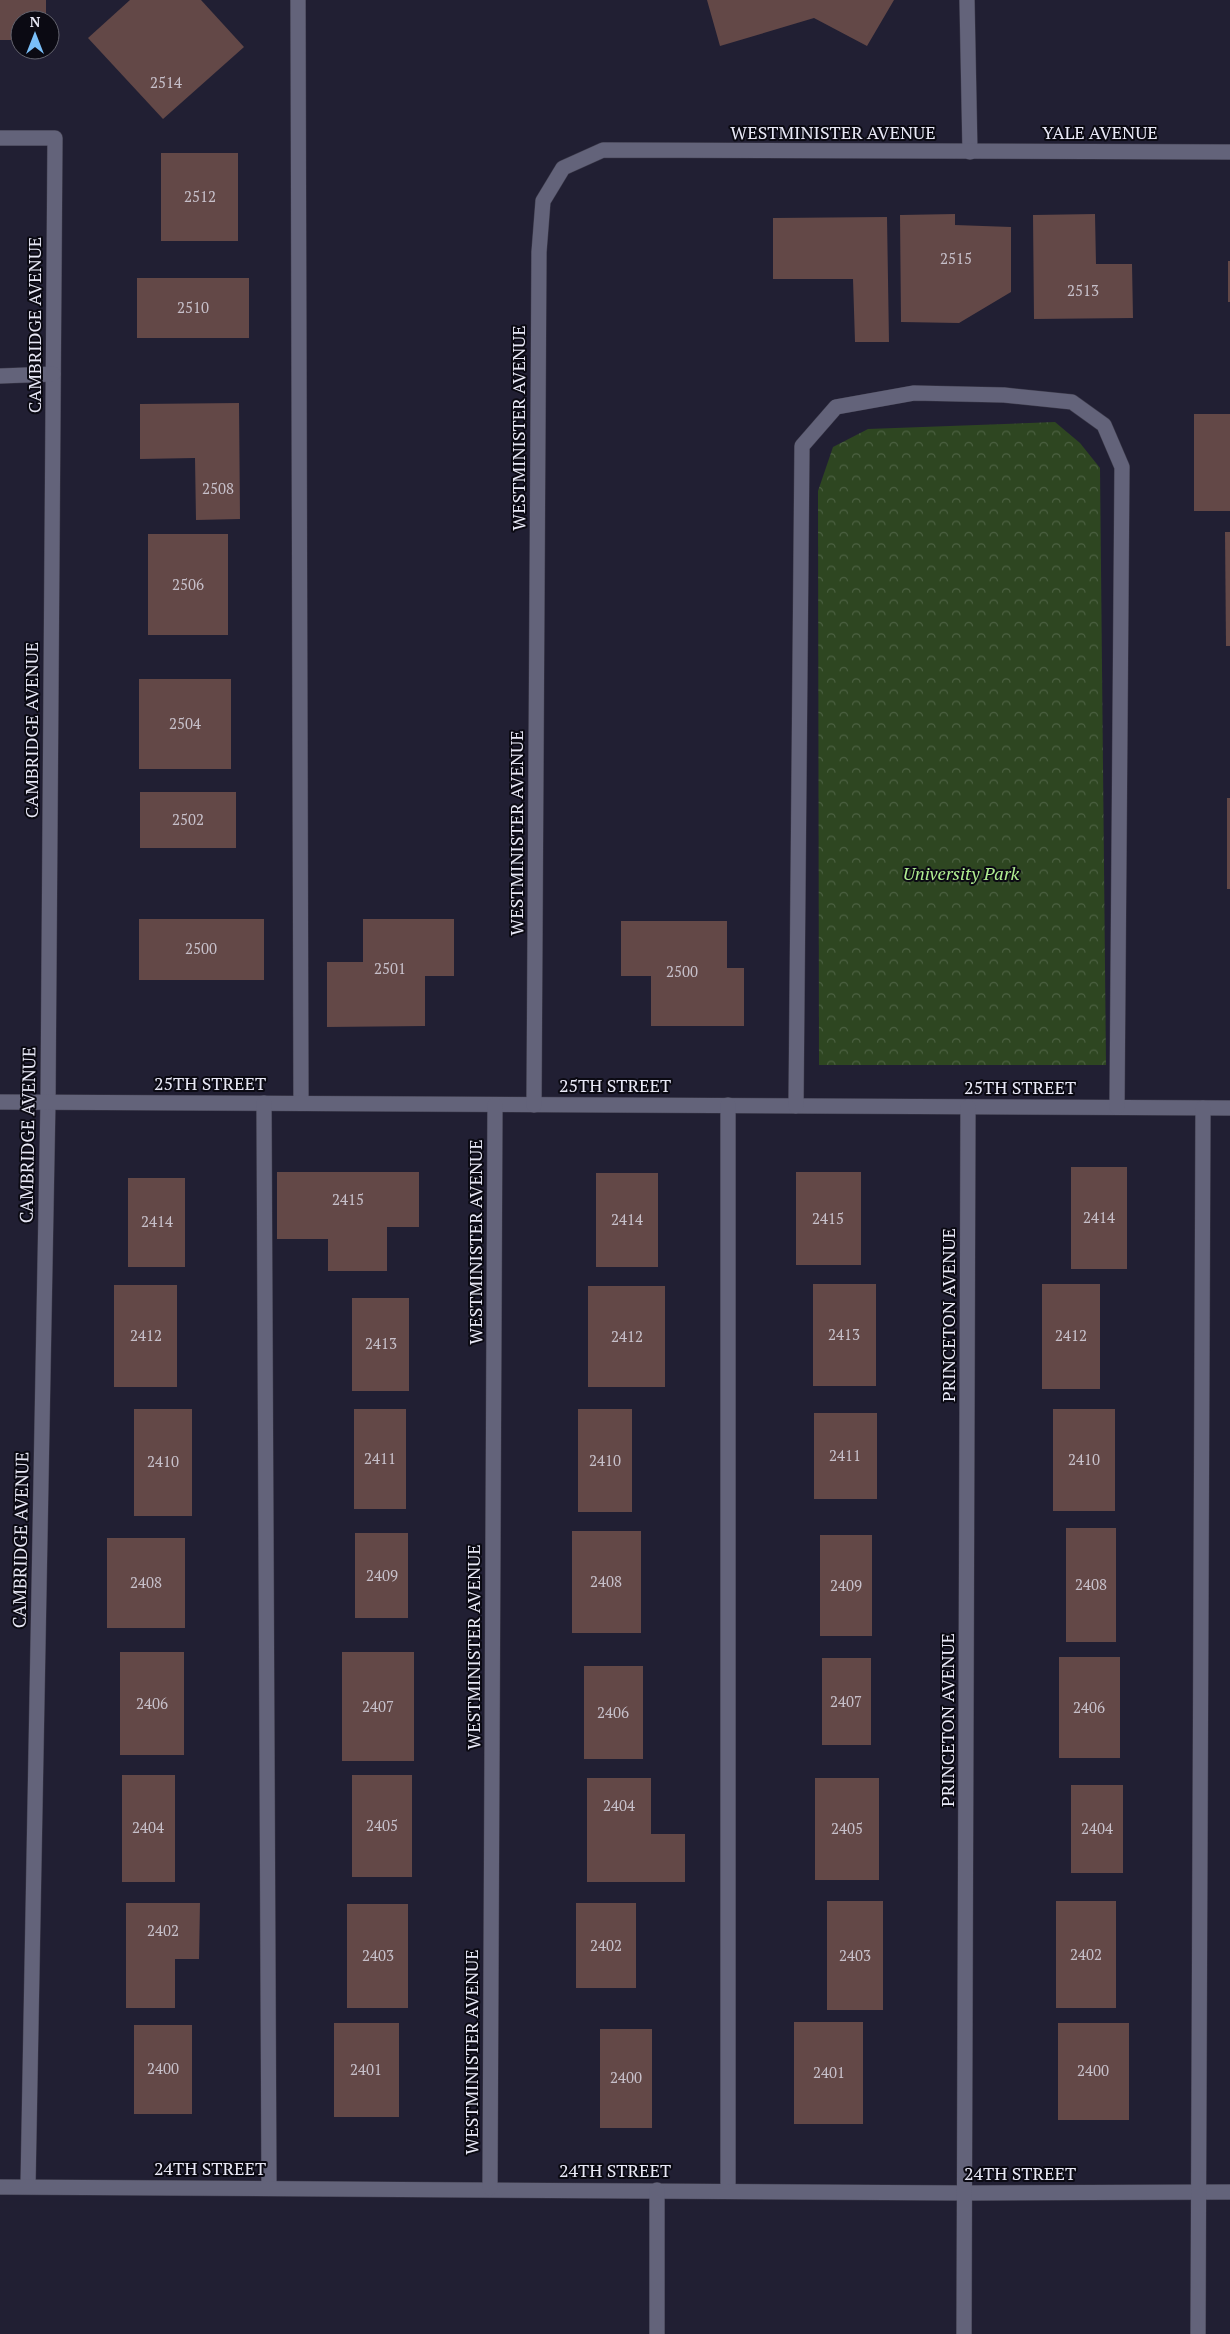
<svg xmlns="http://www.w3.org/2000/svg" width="1230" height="2334" viewBox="0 0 1230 2334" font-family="'PT Serif',serif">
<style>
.park{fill:url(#park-crowns)}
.building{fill:#634847}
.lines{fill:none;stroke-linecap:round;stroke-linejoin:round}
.minor-casing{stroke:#3c3a4a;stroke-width:16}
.minor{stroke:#63637a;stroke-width:15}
.labels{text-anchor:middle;stroke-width:4;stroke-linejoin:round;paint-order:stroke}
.number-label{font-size:15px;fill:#c7c0ca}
.street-label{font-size:18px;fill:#e8e8f6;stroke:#0b0a13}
.park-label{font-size:18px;font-style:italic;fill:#b0ee91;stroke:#0b0a13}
</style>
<defs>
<pattern id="park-crowns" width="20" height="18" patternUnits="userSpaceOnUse" patternTransform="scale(1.25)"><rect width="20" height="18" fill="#2e4621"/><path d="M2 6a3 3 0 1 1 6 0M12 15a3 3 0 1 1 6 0" fill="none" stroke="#4c6142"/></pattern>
</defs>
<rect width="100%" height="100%" fill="#211f33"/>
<polygon class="park" points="1055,422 1080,443 1100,468 1106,1065 819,1065 818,491 833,447 868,429"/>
<g class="building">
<polygon points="0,0 46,0 46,20 20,20 20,40 0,40"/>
<polygon points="130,0 201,0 244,47 163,119 88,38"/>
<polygon points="707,0 894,0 867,46 814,18 720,46"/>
<rect x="161" y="153" width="77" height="88"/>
<polygon points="955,214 955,225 1011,227 1011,292 959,323 901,322 900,215"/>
<polygon points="1095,214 1096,264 1132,264 1133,318 1034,319 1033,215"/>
<polygon points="887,217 889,342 855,342 853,279 773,279 773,218"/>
<rect x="1228" y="261" width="2" height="41"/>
<rect x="137" y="278" width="112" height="60"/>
<polygon points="239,403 240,519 196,520 195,458 140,459 140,404"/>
<rect x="1194" y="414" width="36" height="97"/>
<polygon points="1225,532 1230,532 1230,646 1226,646"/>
<rect x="148" y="534" width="80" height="101"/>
<rect x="139" y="679" width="92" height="90"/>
<rect x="140" y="792" width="96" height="56"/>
<rect x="1227" y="798" width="3" height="91"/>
<rect x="139" y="919" width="125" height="61"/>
<polygon points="363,919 454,919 454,976 425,976 425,1026 327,1027 327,962 363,962"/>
<polygon points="621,921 727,921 727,968 744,968 744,1026 651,1026 651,976 621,976"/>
<rect x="1071" y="1167" width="56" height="102"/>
<polygon points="277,1172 419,1172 419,1227 387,1227 387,1271 328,1271 328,1239 277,1239"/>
<rect x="796" y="1172" width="65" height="93"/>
<rect x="596" y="1173" width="62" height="94"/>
<rect x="128" y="1178" width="57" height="89"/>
<rect x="813" y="1284" width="63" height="102"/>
<rect x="1042" y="1284" width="58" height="105"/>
<rect x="114" y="1285" width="63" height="102"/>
<rect x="588" y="1286" width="77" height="101"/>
<rect x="352" y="1298" width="57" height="93"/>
<rect x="134" y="1409" width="58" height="107"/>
<rect x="354" y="1409" width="52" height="100"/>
<rect x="578" y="1409" width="54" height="103"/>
<rect x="1053" y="1409" width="62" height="102"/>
<rect x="814" y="1413" width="63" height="86"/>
<rect x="1066" y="1528" width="50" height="114"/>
<rect x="572" y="1531" width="69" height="102"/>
<rect x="355" y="1533" width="53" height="85"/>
<rect x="820" y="1535" width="52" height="101"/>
<rect x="107" y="1538" width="78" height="90"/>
<rect x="120" y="1652" width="64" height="103"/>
<rect x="342" y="1652" width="72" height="109"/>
<rect x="1059" y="1657" width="61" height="101"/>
<rect x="822" y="1658" width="49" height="87"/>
<rect x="584" y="1666" width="59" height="93"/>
<rect x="122" y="1775" width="53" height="107"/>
<rect x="352" y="1775" width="60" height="102"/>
<polygon points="587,1778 651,1778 651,1834 685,1834 685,1882 587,1882"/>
<rect x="815" y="1778" width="64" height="102"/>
<rect x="1071" y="1785" width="52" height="88"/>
<rect x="827" y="1901" width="56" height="109"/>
<rect x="1056" y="1901" width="60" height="107"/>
<polygon points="126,1903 200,1903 199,1959 175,1959 175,2008 126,2008"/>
<rect x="576" y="1903" width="60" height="85"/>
<rect x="347" y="1904" width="61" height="104"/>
<rect x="794" y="2022" width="69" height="102"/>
<rect x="334" y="2023" width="65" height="94"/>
<rect x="1058" y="2023" width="71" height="97"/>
<rect x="134" y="2025" width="58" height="89"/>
<rect x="600" y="2029" width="52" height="99"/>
</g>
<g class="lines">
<defs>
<g id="minor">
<polyline points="298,0 301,1103"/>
<polyline points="967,0 970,152"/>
<polyline points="0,138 55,138 48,1101 28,2186"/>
<polyline points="0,376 53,374"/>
<polyline points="0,1102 1230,1108"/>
<polyline points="264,1103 269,2188"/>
<polyline points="534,1105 539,252 543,201 563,168 603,150 1230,152"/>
<polyline points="728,1105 728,2191"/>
<polyline points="796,1106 802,446 836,407 914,393 1004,395 1072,402 1104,425 1122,467 1117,1107"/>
<polyline points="0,2187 966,2193 1230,2192"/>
<polyline points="490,2188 495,1105"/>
<polyline points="657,2190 657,2334"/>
<polyline points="964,2334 968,1107"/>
<polyline points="1198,2334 1203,1108"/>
</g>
</defs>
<use href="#minor" class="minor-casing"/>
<use href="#minor" class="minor"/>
</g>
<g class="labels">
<g class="number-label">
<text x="166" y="88">2514</text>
<text x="200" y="202">2512</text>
<text x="956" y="264">2515</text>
<text x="1083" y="296">2513</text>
<text x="193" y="313">2510</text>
<text x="218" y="494">2508</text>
<text x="188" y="590">2506</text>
<text x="185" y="729">2504</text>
<text x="188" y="825">2502</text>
<text x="201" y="954">2500</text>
<text x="390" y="974">2501</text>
<text x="682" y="977">2500</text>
<text x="348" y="1205">2415</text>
<text x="1099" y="1223">2414</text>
<text x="828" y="1224">2415</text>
<text x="627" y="1225">2414</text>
<text x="157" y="1227">2414</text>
<text x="844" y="1340">2413</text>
<text x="146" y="1341">2412</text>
<text x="1071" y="1341">2412</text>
<text x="627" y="1342">2412</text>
<text x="381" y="1349">2413</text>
<text x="845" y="1461">2411</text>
<text x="380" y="1464">2411</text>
<text x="1084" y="1465">2410</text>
<text x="605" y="1466">2410</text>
<text x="163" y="1467">2410</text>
<text x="382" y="1581">2409</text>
<text x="606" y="1587">2408</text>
<text x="146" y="1588">2408</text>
<text x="1091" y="1590">2408</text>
<text x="846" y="1591">2409</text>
<text x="846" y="1707">2407</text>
<text x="152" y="1709">2406</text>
<text x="378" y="1712">2407</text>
<text x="1089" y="1713">2406</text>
<text x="613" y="1718">2406</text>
<text x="619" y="1811">2404</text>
<text x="382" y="1831">2405</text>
<text x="148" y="1833">2404</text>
<text x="847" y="1834">2405</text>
<text x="1097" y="1834">2404</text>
<text x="163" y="1936">2402</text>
<text x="606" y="1951">2402</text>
<text x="1086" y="1960">2402</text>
<text x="378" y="1961">2403</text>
<text x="855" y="1961">2403</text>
<text x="163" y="2074">2400</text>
<text x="366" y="2075">2401</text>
<text x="1093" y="2076">2400</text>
<text x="829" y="2078">2401</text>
<text x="626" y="2083">2400</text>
</g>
<g class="street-label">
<text x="833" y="139">WESTMINISTER AVENUE</text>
<text x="1100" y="139">YALE AVENUE</text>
<text transform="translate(35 325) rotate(-90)" y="6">CAMBRIDGE AVENUE</text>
<text transform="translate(519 428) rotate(-90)" y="6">WESTMINISTER AVENUE</text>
<text transform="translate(32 730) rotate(-90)" y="6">CAMBRIDGE AVENUE</text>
<text transform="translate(517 833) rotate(-90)" y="6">WESTMINISTER AVENUE</text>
<text x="210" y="1090">25TH STREET</text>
<text x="615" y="1092">25TH STREET</text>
<text x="1020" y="1094">25TH STREET</text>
<text transform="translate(28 1135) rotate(-89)" y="6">CAMBRIDGE AVENUE</text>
<text transform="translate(476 1242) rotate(-90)" y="6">WESTMINISTER AVENUE</text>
<text transform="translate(949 1315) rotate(-90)" y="6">PRINCETON AVENUE</text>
<text transform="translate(21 1540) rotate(-89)" y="6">CAMBRIDGE AVENUE</text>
<text transform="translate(474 1647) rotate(-90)" y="6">WESTMINISTER AVENUE</text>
<text transform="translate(948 1720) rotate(-90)" y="6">PRINCETON AVENUE</text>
<text transform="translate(472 2052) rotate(-90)" y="6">WESTMINISTER AVENUE</text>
<text x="210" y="2175">24TH STREET</text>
<text x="615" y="2177">24TH STREET</text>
<text x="1020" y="2180">24TH STREET</text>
</g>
<g class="park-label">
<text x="961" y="880">University Park</text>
</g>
</g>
<g transform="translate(35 35)"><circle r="24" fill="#0b0a13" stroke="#63636e"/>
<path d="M0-4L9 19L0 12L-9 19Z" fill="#7abff8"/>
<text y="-8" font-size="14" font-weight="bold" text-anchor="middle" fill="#e8e8f6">N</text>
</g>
</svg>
